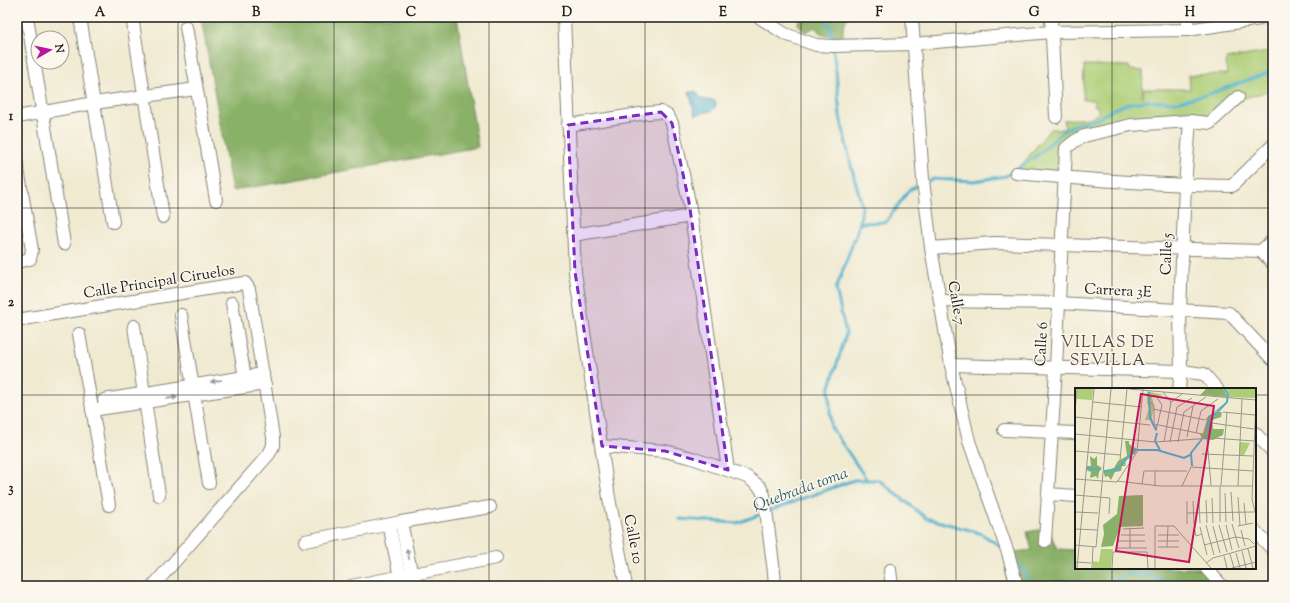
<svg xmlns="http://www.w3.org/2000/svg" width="1290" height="603" viewBox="0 0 1290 603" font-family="'Sorts Mill Goudy',serif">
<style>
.green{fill:#adce77;stroke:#64754a}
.forest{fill:#8ab168;stroke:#536642}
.water{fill:#4eb0cd;stroke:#356674}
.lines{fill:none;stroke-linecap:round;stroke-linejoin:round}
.stream{stroke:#4eb0cd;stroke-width:3}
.minor-casing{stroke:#868376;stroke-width:14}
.minor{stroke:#fff;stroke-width:12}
.oneway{fill:#999}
.marked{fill:#7b2cbf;fill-opacity:0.2;stroke:#7b2cbf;stroke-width:3;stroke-dasharray:8 5;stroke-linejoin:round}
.grid{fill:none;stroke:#1c1c1c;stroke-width:1;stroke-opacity:0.55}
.labels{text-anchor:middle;stroke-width:3;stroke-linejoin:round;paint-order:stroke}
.street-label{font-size:15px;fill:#1c1c1c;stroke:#fbf7ec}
.neighbourhood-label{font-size:16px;letter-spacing:1px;fill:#5d4745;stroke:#fbf7ec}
.water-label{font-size:16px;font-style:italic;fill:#325f6c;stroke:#fbf7ec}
.inset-river{fill:none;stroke:#4eb0cd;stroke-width:2}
.inset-road{fill:none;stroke:#9b9889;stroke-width:1}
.view{fill:#c2185b;fill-opacity:0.15;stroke:#c2185b;stroke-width:2}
.inset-edge{fill:none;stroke:#1c1c1c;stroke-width:2}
.neatline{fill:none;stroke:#1c1c1c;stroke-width:1.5}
.grid-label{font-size:13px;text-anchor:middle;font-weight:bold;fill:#1c1c1c}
</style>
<rect width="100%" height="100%" fill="#fbf7ec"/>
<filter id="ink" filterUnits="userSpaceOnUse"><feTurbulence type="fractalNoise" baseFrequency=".025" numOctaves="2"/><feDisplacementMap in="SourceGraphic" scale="8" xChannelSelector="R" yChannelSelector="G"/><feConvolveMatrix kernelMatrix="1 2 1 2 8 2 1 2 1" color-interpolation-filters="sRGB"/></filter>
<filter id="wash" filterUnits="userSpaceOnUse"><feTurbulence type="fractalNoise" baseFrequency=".012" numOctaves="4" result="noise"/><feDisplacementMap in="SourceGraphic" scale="16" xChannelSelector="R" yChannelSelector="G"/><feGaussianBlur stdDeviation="0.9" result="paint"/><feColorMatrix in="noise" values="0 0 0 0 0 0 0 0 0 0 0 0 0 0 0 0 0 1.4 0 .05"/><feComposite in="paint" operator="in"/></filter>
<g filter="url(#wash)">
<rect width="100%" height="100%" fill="#f0ead1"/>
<path class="green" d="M1273,51V91H1269L1245,98L1209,121L1136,122L1118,119L1102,124L1099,131C1085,131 1068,131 1061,146C1057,154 1058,166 1057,174L1017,171L1050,129H1065L1064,120L1089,118L1098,114V106H1094V100H1083L1084,65L1129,66L1130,70L1143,71L1142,97H1143L1144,89H1190L1189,75L1227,74L1226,59Z"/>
<g class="forest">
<polygon points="201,17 457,17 478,147 232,191"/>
<polygon points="799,17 850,17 847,18 843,28 843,37 822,35 815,27 805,32 798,24"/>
<polygon points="1048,528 1057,549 1076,550 1076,568 1204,568 1224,586 1007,586 1006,553 1032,550 1027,532"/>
</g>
<polygon class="water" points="696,91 702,99 715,101 716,104 715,108 711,111 695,115 689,92"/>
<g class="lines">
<g class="stream">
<polyline points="822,17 830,26 832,42"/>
<polyline points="833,50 836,71 840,116 851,165 862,206 860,223 836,289 846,334 829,390 831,427 867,480"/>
<polyline points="927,181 932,179 974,181 1006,176 1039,154 1063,131 1076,124 1097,119 1114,109 1127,104 1146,101 1177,102 1209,94 1273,71"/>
<polyline points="860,223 886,222 909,190 920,185"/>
<polyline points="769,511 854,480 879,480 926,518 980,533 1002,547"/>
<polyline points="680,519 737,523 764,513"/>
<polyline points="1014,557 1033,586"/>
<path d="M1110,586C1114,583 1118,578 1123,576C1140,569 1158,578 1172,586"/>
</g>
</g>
</g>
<g filter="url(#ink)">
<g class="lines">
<defs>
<g id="minor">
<polyline points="27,17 64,244"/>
<polyline points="80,17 113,222"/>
<polyline points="564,17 575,272 609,498 626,586"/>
<polyline points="759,17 785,34 816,45 833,46 913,44 1051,32 1188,30 1273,17"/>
<polyline points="912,17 923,180 931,248 951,365 969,441 1008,553 1017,586"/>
<polyline points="1051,17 1056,117"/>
<polyline points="1187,17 1188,30"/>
<polyline points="133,23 163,217"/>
<polyline points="186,27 216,200"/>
<polyline points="17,117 94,103 196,89"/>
<polyline points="568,125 647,113 661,112 668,116 672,123 689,202 728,470"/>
<polyline points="17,164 32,250 30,259 17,262"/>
<path d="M1016,173C1088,180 1160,185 1232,186L1273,145"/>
<polyline points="573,235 691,216"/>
<polyline points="931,248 994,243 1261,251 1273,264"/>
<polyline points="1261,251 1273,240"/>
<polyline points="941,301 1059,303 1229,313 1273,360"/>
<polyline points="232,303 246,384"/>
<polyline points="181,315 209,483"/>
<polyline points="17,320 237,284 245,283 249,289 273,437 273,446 269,454 153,586"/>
<polyline points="134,326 159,495"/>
<polyline points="79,334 109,505"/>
<polyline points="951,365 1181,371 1204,374 1217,389"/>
<polyline points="1179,389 1181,371 1180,310 1185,185 1190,121"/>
<polyline points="104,400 263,374"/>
<polyline points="92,410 265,384"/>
<polyline points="1004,430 1076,433"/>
<polyline points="1255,433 1273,452"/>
<polyline points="602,446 665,451 692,458 747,477 760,487 764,495 774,572 775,586"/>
<polyline points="1048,494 1076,496"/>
<polyline points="401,522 414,586"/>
<polyline points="389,525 402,586"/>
<polyline points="1255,531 1273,550"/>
<polyline points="305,541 401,522 490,507"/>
<polyline points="1045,541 1056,368 1066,148 1075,141 1084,136 1131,125 1190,121 1210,123 1238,97"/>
<polyline points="1206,568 1222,586"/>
<polyline points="890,570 892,586"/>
<polyline points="351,586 496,558"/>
</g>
</defs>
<use href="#minor" class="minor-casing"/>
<use href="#minor" class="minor"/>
</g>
<defs><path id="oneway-solid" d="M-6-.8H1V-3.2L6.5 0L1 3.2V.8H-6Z"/></defs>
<g class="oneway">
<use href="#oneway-solid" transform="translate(216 381) rotate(170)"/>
<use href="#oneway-solid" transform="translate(172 398) rotate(-8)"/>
<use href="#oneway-solid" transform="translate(408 554) rotate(-102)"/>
</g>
</g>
<path class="marked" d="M661,112L672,123L689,202L728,470L665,451L602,446L575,272L568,125Z"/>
<path class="grid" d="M178,17V586M334,17V586M489,17V586M645,17V586M801,17V586M956,17V586M1112,17V389M17,208H1273M17,395H1076M1255,395H1273M1112,568V586"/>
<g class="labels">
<g class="street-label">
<text transform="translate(1166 254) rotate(-88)" y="5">Calle 5</text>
<text transform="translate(159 281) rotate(-9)" y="5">Calle Principal Ciruelos</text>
<text transform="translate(1118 290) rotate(3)" y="5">Carrera 3E</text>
<text transform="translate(957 303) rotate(80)" y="5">Calle 7</text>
<text transform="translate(1041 344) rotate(-87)" y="5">Calle 6</text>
<text transform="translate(634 539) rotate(79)" y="5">Calle 10</text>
</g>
<g class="neighbourhood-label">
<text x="1108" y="347">VILLAS DE<tspan x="1108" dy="18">SEVILLA</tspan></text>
</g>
<g class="water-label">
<text transform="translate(800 488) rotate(-20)" y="6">Quebrada toma</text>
</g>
</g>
<g transform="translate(1075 388)">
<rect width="181" height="181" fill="#f0ead1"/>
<path d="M2,1H18L17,12L2,11ZM150,1H180V10L154,9ZM72,3L89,7L77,9L79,18L77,29L78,36L82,38L81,42L76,32H70L74,20L72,15ZM165,54L175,55L169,67H164ZM26,161H38L36,180H18V173L24,174Z" fill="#adce77"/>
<path d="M131,1H148L153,9L125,7ZM141,24H147L146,29L137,32L138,41H149L148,47L138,52L127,51L125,46L128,45L133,28ZM50,53H54V56L62,61L60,66L55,67L56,71L52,70L50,73L51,77L48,76L51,78H47L46,83L40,84L36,92L33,88L30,89L28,83L39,80L43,73L52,68ZM15,68L19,71L22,68V77L27,80L24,84L23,91L21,88L15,90L16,84L11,82L12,78H16ZM68,107V138L45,139L38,158L26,159L29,146L28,137L42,126L44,108Z" fill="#8ab168"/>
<path class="inset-river" d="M74,4L75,30L81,42M82,45L80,53L85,62M129,50L134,47L133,34L152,14L153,6L149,1M117,78L116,65L127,51M12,80L25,82M29,83L41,82L60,62H82L109,70L115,67"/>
<path class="inset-road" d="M54,1L181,12M88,4L96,14M81,8L87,17L81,43M181,12L177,111L181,128M18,14L67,19M76,14L79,18V36L127,46M78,21L130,32L148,17M0,23L2,1M148,24L180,27M0,29L75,37M137,35L179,41M121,45L126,23L143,11M0,46L80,54L137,50L179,53M112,49L118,18M132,50L136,97M89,54L96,14L107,6M95,54L102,19L117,10M103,54L109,24L131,9M0,63L46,67M127,66L178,68M45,72L52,1M0,91L42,94L62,64L68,1M42,93L85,98H177M67,96L69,83H112M146,97L152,24M80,98V83M107,98L116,79L178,83M163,98L167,11M156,104L158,133M150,105L151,134M0,107L35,110L34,126M163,109L165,138M137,110L138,135M131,112L132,135M112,113V136M118,113L119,136M124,113L125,135M169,115L171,136M0,124L23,125M112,125L179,124M145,134V98M157,136L164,160M131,137L139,167M144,137L152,164M151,137L157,162M138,138L145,165M163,138L178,135M119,139L121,148L127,146M125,139L132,167M0,141L22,142M48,141L69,140M166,142L170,158M46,147H70M83,147H104M43,153H70M83,153H104M0,157L21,159L36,1M129,157L161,149L174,151L179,156M83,159H104M92,159L93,138M42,160H72M55,160V141M173,161L178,180M167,163L171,180M161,165L165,180M155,166L159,180M149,168L152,180M0,174L16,175M131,175L138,170L181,158M2,180L19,1M17,180L18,159M37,180L38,164H72L73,180M80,180V138H99L136,180M157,180L181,174"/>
<path class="view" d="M66,6L139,18L114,174L41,163Z"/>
<rect width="181" height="181" class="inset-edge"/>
</g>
<rect width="1290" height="603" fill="none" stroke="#fbf7ec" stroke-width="44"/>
<g transform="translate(50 50) rotate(81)"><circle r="19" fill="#fbf7ec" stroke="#a29f99"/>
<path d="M0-3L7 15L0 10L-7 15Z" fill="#b5179e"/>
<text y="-6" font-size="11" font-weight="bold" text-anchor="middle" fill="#1c1c1c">N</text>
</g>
<rect x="22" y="22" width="1246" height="559" class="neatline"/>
<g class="grid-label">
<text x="100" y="16">A</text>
<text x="256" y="16">B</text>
<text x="411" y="16">C</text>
<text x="567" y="16">D</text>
<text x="723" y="16">E</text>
<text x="879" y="16">F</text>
<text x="1034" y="16">G</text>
<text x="1190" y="16">H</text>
<text x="11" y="120">1</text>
<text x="11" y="306">2</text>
<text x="11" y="492">3</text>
</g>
</svg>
